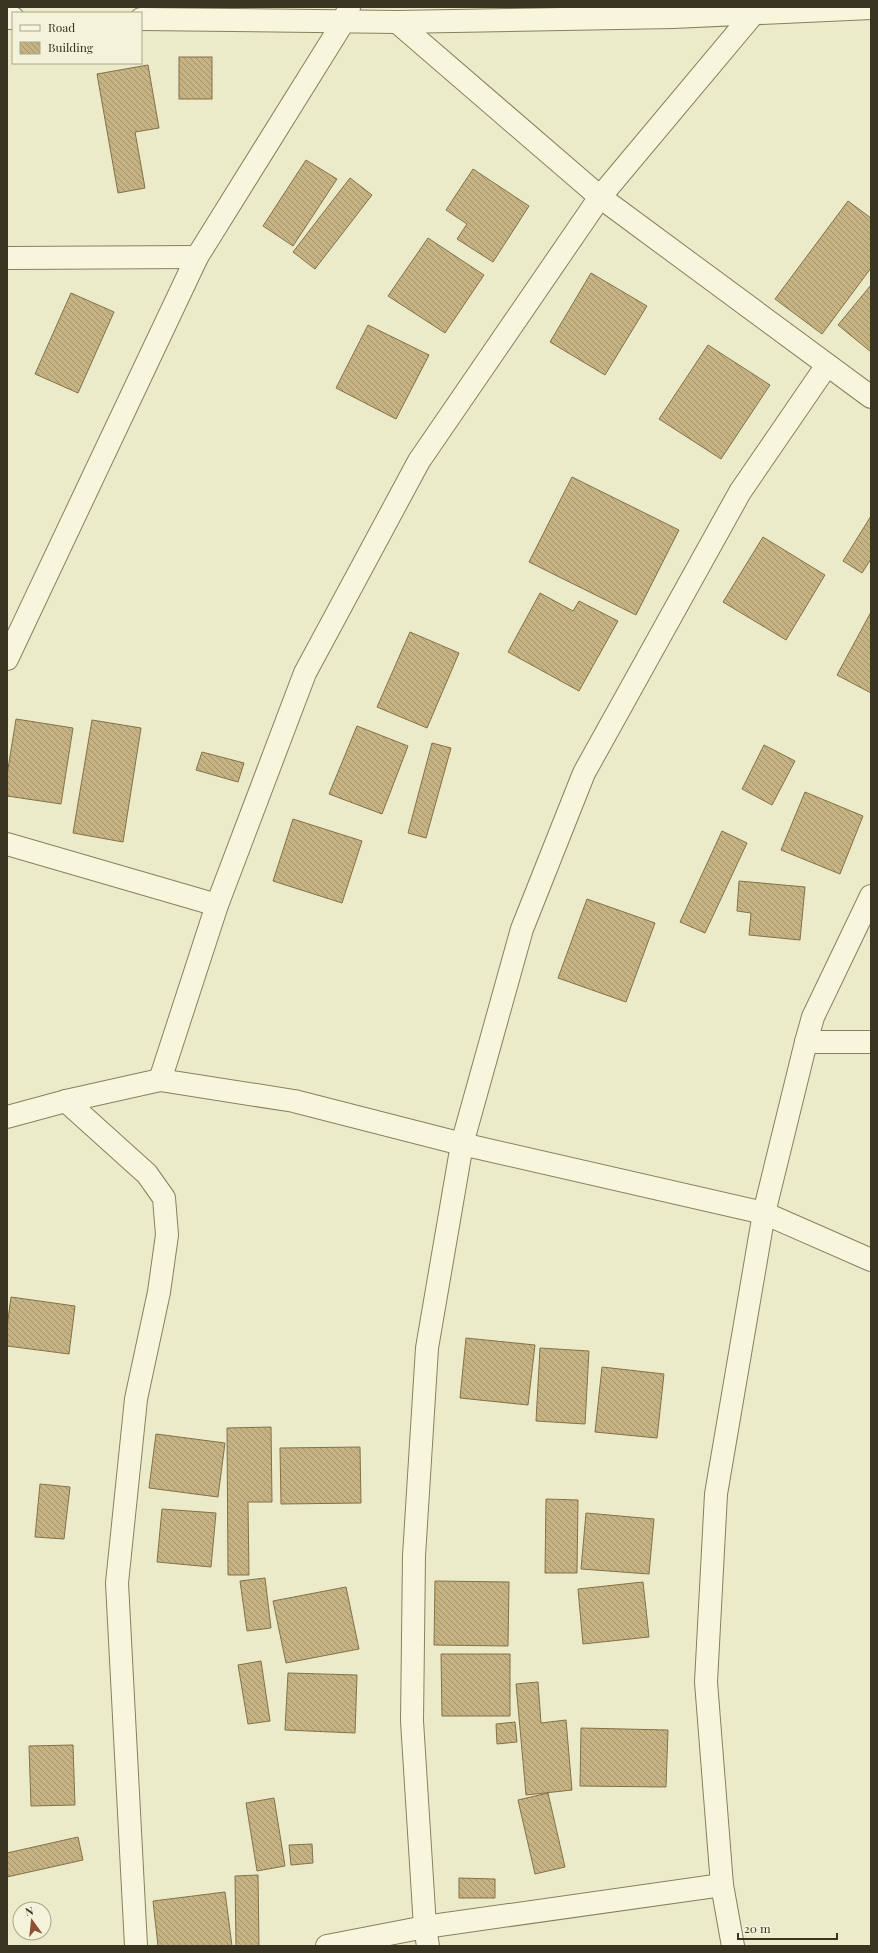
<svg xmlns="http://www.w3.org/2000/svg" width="878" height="1953" viewBox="0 0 878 1953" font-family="'Playfair Display',serif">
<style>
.building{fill:url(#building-back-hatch);stroke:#847148}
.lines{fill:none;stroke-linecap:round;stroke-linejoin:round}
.minor-casing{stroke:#878060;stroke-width:24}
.minor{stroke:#f7f6dd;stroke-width:22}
</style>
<defs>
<pattern id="building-back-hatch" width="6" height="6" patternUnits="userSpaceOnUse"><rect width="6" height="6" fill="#c6b383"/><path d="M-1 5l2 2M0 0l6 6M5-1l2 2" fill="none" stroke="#a2926b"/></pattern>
</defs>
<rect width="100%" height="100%" fill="#ebebca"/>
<g class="building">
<rect x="179" y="57" width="33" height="42"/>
<polygon points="148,65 159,128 135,132 145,188 118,193 97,74"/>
<polygon points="306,160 337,179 293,246 263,226"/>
<polygon points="473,169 529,206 493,262 457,239 467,224 446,210"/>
<polygon points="350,178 372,195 315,269 293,252"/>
<polygon points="848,201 871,218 871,268 822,334 775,299"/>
<polygon points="428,238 484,275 445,333 388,296"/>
<polygon points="591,273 647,306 605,375 550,342"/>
<polygon points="871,285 871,352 838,325"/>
<polygon points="71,293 114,312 78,393 35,374"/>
<polygon points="368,325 429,355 396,419 336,388"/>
<polygon points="708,345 770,385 721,459 659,419"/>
<polygon points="572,477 679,530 636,615 529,562"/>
<polygon points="871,516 871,559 862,573 843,561"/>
<polygon points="763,537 825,575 786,640 723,602"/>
<polygon points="540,593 573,611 579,601 618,621 579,691 508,652"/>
<polygon points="871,612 871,693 837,675"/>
<polygon points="410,632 459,653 427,728 377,707"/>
<polygon points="16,719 73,728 61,804 7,796 7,775"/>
<polygon points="92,720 141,728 123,842 73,833"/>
<polygon points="357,726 408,746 382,814 329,794"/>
<polygon points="432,743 451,748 426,838 408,833"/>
<polygon points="764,745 795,761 772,805 742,789"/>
<polygon points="202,752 244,763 238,782 196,770"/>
<polygon points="805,792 863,816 840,874 781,850"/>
<polygon points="293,819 362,841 342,903 273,881"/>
<polygon points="722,831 747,843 705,933 680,922"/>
<polygon points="739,881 805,887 800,940 749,935 751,913 737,911"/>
<polygon points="587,899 655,923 626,1002 558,978"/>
<polygon points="11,1297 75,1306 69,1354 7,1346 7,1327"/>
<polygon points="466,1338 535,1345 528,1405 460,1398"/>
<polygon points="540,1348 589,1351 585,1424 536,1421"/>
<polygon points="602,1367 664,1374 657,1438 595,1432"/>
<polygon points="271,1427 272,1502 248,1502 249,1575 228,1575 227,1428"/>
<polygon points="156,1434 225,1443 218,1497 149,1488"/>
<polygon points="360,1447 361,1503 281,1504 280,1448"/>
<polygon points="40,1484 70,1487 64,1539 35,1537"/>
<polygon points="546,1499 578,1500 577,1573 545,1573"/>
<polygon points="162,1509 216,1513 211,1567 157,1562"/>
<polygon points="586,1513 654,1519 649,1574 581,1569"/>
<polygon points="265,1578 271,1628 247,1631 240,1581"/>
<polygon points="435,1581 509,1582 508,1646 434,1645"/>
<polygon points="643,1582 649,1637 583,1644 578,1589"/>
<polygon points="346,1587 359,1649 286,1663 273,1601"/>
<polygon points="441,1654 510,1654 510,1716 442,1716"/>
<polygon points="261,1661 270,1721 248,1724 238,1665"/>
<polygon points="288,1673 357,1675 355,1733 285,1730"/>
<polygon points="538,1682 541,1723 566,1720 572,1790 526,1795 516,1684"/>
<polygon points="515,1722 517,1742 497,1744 496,1724"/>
<polygon points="581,1728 668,1730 666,1787 580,1786"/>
<polygon points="73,1745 75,1805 31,1806 29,1746"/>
<polygon points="548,1793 565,1867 535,1874 518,1800"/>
<polygon points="274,1798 285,1866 257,1871 246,1803"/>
<polygon points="78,1837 83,1860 7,1877 7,1853"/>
<polygon points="312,1844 313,1863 291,1865 289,1845"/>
<polygon points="258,1875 259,1946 236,1946 235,1876"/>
<polygon points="459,1878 495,1879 495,1898 459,1898"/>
<polygon points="225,1892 232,1946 158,1946 153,1901"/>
</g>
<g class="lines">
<defs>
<g id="minor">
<polyline points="7,18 13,18"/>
<polyline points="141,19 397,22 673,17 871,8"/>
<polyline points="397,22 600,197 871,397"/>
<polyline points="7,258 197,257"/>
<polyline points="7,659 197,257 344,21 349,7"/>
<polyline points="7,844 217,905"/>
<polyline points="806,1042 871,1042"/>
<polyline points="160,1080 217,905 305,673 419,461 600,197 759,7"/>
<polyline points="66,1101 147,1174 164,1198 167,1235 159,1292 136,1399 117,1583 136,1946"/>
<polyline points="7,1117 66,1101 160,1080 294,1101 462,1144 764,1213 871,1260"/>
<polyline points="327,1946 425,1927 722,1885"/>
<polyline points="428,1946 425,1927 412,1721 414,1556 427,1348 462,1144 522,929 584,773 740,492 827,365"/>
<polyline points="733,1946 722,1885 706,1682 716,1494 764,1213 806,1042 813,1017 871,896"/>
</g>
</defs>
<use href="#minor" class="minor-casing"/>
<use href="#minor" class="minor"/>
</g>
<rect width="878" height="1953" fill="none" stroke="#393422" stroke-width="16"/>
<rect x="12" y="12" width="130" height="52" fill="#f3f3d9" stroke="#a9a790"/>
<rect x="20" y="25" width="20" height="6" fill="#f7f6dd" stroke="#a9a790"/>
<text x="48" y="32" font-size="12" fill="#393422">Road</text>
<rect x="20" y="42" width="20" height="12" fill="url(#building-back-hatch)" stroke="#a9a790"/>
<text x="48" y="52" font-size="12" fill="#393422">Building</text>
<g transform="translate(32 1921) rotate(345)"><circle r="19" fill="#f3f3d9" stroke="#a9a790"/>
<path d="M0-3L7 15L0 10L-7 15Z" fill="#914f35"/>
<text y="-6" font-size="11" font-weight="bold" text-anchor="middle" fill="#393422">N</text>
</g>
<path d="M738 1933v6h99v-6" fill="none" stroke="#393422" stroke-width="2"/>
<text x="744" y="1933" font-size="12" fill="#393422" stroke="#f3f3d9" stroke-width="3" paint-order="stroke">20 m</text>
</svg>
